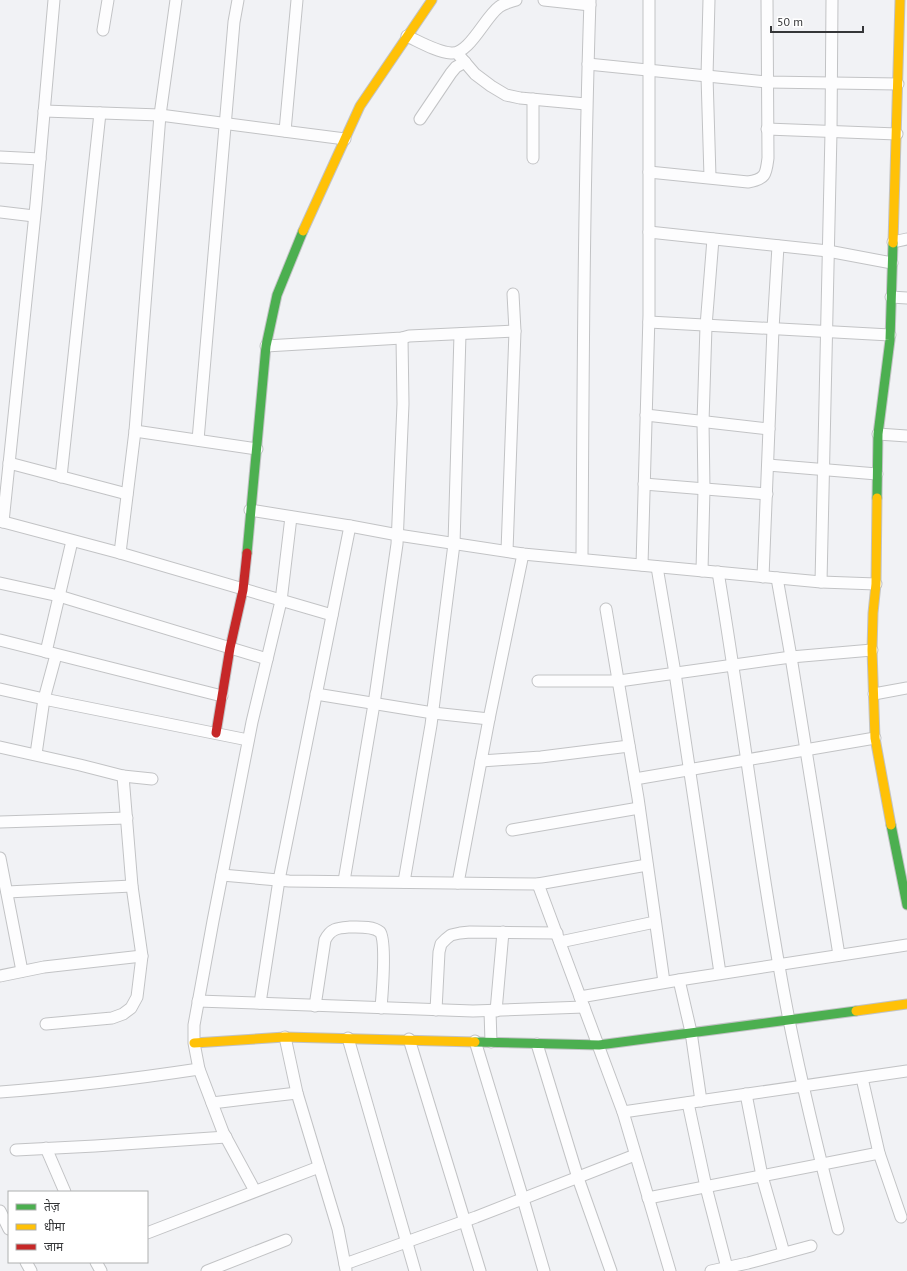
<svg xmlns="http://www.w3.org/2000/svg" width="907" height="1271" viewBox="0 0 907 1271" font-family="'PT Sans','Noto Sans Devanagari',sans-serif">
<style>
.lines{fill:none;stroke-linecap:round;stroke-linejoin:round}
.street-casing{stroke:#c2c3c5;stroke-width:13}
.fast-casing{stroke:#c2c3c5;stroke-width:11}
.slow-casing{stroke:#c2c3c5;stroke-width:11}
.jam-casing{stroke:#c2c3c5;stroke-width:11}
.street{stroke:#fdfdfe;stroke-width:11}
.fast{stroke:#4caf50;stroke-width:9}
.slow{stroke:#ffc107;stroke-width:9}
.jam{stroke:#c62828;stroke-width:9}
</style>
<rect width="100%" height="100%" fill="#f1f2f5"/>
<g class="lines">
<defs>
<g id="street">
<polyline points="544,0 590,5"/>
<polyline points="709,0 707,76 710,177"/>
<polyline points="103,30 108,0"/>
<path d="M407,36C420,42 437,52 451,53C469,55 485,17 499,7C504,3 510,2 516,0"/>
<polyline points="457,53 475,74 491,86 506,95 520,98 586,104"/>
<polyline points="588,64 767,82 898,84"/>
<polyline points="533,99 533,158"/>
<polyline points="44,111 160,115 345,139"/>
<polyline points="420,119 451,73 456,67 465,62"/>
<polyline points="767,129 897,134"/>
<polyline points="285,131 297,0"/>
<polyline points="0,157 40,159"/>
<path d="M649,172L748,182C766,179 766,174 768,158L767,0"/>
<polyline points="0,212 34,216"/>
<polyline points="649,232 828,251 892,263"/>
<polyline points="893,242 907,239"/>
<polyline points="891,297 907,298"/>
<polyline points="649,322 890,335"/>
<polyline points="266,346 402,338 409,336 515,331"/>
<polyline points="646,415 769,429"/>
<polyline points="135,431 257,449"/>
<polyline points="878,434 907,436"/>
<polyline points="198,440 234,22 238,0"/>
<polyline points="9,463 127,494"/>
<polyline points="768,465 877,474"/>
<polyline points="61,477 100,113"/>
<polyline points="644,484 767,494"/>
<polyline points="250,510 350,526 398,535 523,554 821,582 876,584"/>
<polyline points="0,521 120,553 332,615"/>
<polyline points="3,522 36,204 54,0"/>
<polyline points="507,551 515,331 513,294"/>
<polyline points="120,553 135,431 160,115 176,0"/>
<path d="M582,559C583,373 584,186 590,0"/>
<polyline points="642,565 649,315 649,0"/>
<polyline points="657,567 675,673 720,973"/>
<polyline points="702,571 704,489 703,422 706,326 713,239"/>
<path d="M718,572C743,721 760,871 789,1020C803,1090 820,1159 838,1229"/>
<polyline points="763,577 773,329 778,246"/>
<polyline points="777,578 791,657 839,955"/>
<polyline points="821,582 831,132 832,0"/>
<polyline points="0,583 59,596 267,659"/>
<polyline points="606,609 638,798 664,982"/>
<polyline points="0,640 222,696"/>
<polyline points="46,652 72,541"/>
<polyline points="538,681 619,681 791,657 872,650"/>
<polyline points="0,689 44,699 248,740"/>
<polyline points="316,694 433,713 489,719"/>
<polyline points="874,694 907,688"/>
<polyline points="0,747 80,765 123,776 152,779"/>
<polyline points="36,754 44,699 56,655"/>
<polyline points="481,761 541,757 629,746"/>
<polyline points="635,779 875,738"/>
<polyline points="0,822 127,818"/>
<polyline points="512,830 639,808"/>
<polyline points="0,858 22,971"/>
<polyline points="222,875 289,881 538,884 647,865"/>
<polyline points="344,881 374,704 397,544 403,404 402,338"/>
<polyline points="404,882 431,725 454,544 460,334"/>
<polyline points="458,883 489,719 523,554"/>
<polyline points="538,884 623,1112 670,1271"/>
<polyline points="7,892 132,886"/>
<polyline points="560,942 655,922"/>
<polyline points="0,976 44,967 142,956"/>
<polyline points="679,980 691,1032 701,1101"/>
<polyline points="580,997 679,980 907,945"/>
<polyline points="198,1001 473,1011 584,1007"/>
<polyline points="260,1003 279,880 350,526"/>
<path d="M315,1006L325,940C331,928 338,928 350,927C359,927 373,926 380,932C387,938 382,996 381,1008"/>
<polyline points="436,1010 439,952 441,944 446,939 451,935 460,933 470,932 557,933"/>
<polyline points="490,1011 491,1042"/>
<polyline points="496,1011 503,932"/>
<polyline points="46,1024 112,1018 123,1014 131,1008 137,997 142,956 132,886 123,776"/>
<polyline points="285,1037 297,1093 338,1229 346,1270"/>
<polyline points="348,1038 415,1271"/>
<polyline points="409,1039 480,1271"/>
<polyline points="475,1041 523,1199 544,1271"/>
<polyline points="537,1044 578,1178 611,1271"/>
<polyline points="862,1078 879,1153 901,1217"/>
<path d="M0,1092C67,1087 133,1079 199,1069"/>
<polyline points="746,1094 762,1176 784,1253"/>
<polyline points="212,1103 297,1093"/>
<polyline points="688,1103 706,1187 727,1268"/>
<polyline points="623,1112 907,1071"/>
<polyline points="46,1148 65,1192"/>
<polyline points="16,1150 95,1146 226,1137"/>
<polyline points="255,1191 223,1132 199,1069 194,1043 194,1025 213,921 252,722 281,601 291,517"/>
<polyline points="648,1198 879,1153"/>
<polyline points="0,1211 9,1229"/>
<polyline points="147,1233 319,1167"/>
<polyline points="26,1262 31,1271"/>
<polyline points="96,1262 101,1271"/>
<polyline points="345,1264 476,1217 635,1155"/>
<polyline points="207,1271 286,1240"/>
<polyline points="711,1271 748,1263 811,1246"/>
</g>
<g id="fast">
<polyline points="877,498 878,434 890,340 893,243"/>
<polyline points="247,553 266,346 277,295 303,231"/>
<polyline points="891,825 907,905"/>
<polyline points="475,1042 599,1045 856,1011"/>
</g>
<g id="slow">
<polyline points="303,231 360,106 432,0"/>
<polyline points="893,243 900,0"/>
<polyline points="877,498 876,584 873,613 872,650 875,738 891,825"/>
<polyline points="856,1011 907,1004"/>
<polyline points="194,1043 285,1037 475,1042"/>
</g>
<polyline id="jam" points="216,733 230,648 243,590 247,553"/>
</defs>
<use href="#street" class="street-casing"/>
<use href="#fast" class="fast-casing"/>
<use href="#slow" class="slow-casing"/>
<use href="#jam" class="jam-casing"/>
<use href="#street" class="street"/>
<use href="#fast" class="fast"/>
<use href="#slow" class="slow"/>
<use href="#jam" class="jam"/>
</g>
<rect x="8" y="1191" width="140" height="72" fill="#ffffff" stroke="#aeafaf"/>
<rect x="16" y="1204" width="20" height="6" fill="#4caf50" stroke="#aeafaf"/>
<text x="44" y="1211" font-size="12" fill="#353638">तेज़</text>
<rect x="16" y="1224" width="20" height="6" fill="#ffc107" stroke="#aeafaf"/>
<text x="44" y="1231" font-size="12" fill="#353638">धीमा</text>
<rect x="16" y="1244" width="20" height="6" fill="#c62828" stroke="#aeafaf"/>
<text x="44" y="1251" font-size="12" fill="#353638">जाम</text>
<path d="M771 26v6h92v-6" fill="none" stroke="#353638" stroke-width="2"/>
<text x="777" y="26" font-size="12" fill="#353638" stroke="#ffffff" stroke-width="3" paint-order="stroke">50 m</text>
</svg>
